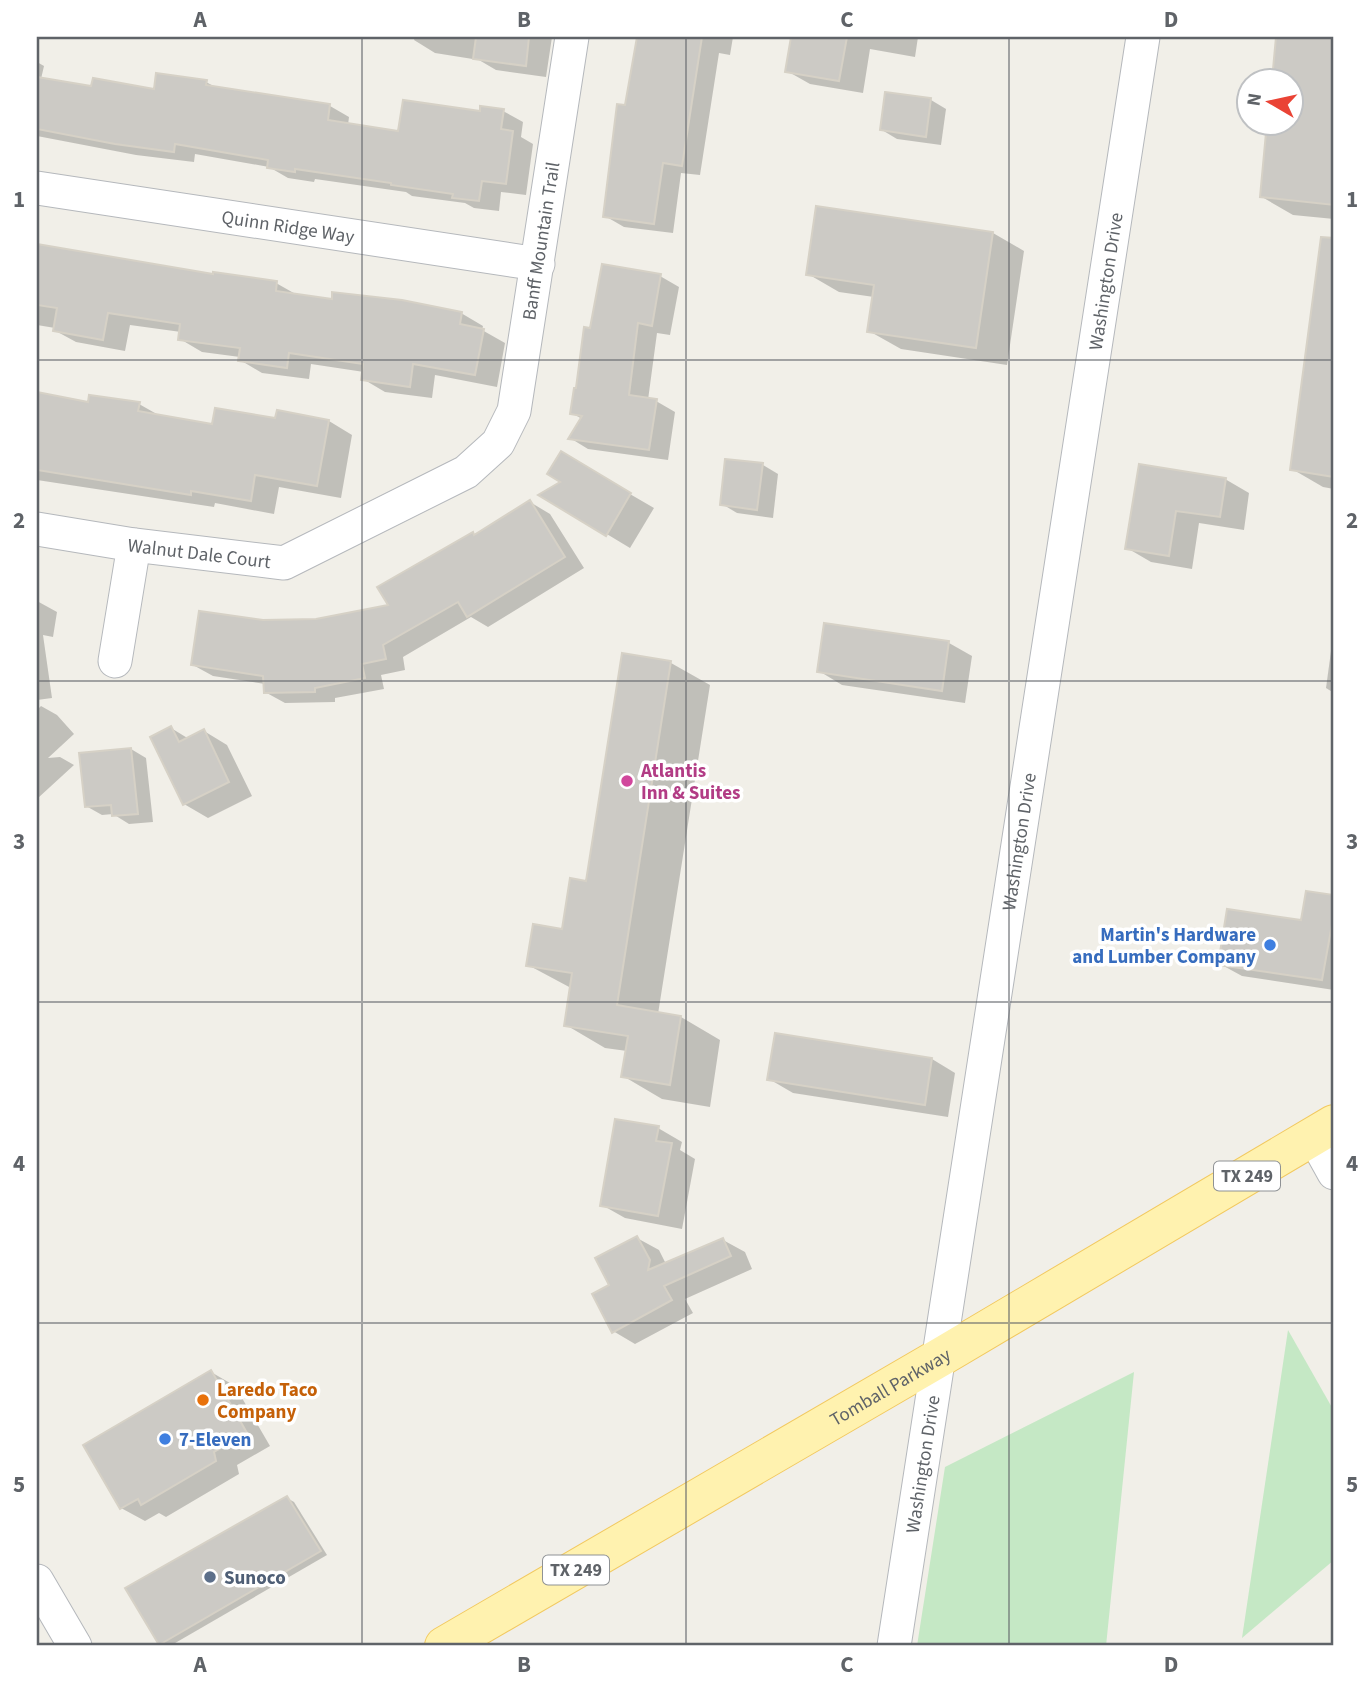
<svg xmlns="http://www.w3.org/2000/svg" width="1371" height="1683" viewBox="0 0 1371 1683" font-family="'Source Sans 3',sans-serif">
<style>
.green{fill:#c5e8c5}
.shadow{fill:#0003}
.building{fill:#cccac5;stroke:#d6d1c6;stroke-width:2}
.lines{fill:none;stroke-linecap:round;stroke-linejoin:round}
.minor-casing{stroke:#b5b8bc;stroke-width:35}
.major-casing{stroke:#f2c960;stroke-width:40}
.minor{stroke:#fff;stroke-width:33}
.major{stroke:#fff2af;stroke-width:38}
.grid{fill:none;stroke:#5f6368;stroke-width:2;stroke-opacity:0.55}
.hotel-dot{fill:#d1479c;stroke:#fff;stroke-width:2.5}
.shop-dot{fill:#3f7fe0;stroke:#fff;stroke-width:2.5}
.food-dot{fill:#e8710a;stroke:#fff;stroke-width:2.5}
.service-dot{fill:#5c6f8a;stroke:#fff;stroke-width:2.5}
.labels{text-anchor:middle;stroke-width:7;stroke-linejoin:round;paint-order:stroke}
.shield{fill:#fff;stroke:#8f9295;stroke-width:2}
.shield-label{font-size:18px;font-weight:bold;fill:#5f6368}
.street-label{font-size:19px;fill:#5f6368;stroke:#fff}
.hotel-label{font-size:19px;font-weight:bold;fill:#b23c85;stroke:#fff;text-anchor:start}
.shop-label{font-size:19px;font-weight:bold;fill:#366cbe;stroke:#fff;text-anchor:end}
.food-label{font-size:19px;font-weight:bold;fill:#c56008;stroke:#fff;text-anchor:start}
.service-label{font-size:19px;font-weight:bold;fill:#4e5e75;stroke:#fff;text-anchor:start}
.neatline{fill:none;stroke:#5f6368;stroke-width:2.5}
.grid-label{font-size:23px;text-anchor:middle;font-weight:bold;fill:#5f6368}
</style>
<rect width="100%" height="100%" fill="#f1efe8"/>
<g class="green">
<polygon points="1288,1330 1334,1411 1334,1560 1242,1638"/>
<polygon points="1134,1372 1106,1646 917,1646 945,1467"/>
</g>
<g class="shadow">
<polygon points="415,37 552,37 546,77 496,70 479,60 435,53 414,40"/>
<polygon points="639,37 733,37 730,55 719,53 700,175 681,173 673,233 624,227 605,216"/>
<polygon points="792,37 918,37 915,57 870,49 863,93 810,84 787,71"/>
<polygon points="1278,37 1334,37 1334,219 1293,215 1262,197 1290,122 1290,80 1273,80"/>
<polygon points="37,62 44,66 41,79 93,88 155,91 206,82 219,89 330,106 349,117 348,125 400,133 481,113 503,111 523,122 521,137 533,144 526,195 501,192 499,211 474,208 465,203 412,196 406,192 315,179 314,182 288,178 269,167 195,154 194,162 136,155 37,136"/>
<polygon points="886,94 931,100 946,109 941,145 897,139 882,130"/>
<polygon points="818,208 993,233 1024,251 1007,365 901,349 869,331 874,297 839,292 808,274"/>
<polygon points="37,247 101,255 124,262 276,283 299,296 461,313 483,326 482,330 505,343 497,387 435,375 432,398 385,392 363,379 364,372 311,364 309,379 262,373 240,360 240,357 202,352 180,339 181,332 130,325 125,351 76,342 54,330 55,328 37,325"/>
<polygon points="660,276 679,287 670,335 657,333 648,400 656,401 675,412 668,460 588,449 570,438 582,419 572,413 578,390"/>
<polygon points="1317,277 1334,279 1334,489 1323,487 1292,469"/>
<polygon points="37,395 90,404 139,404 162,417 213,426 329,421 352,435 341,498 279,487 274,514 215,503 214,507 37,480"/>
<polygon points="561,454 654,508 630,548 542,495 563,482"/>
<polygon points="727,460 763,465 778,474 773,518 737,513 722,504"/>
<polygon points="1140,466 1225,479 1249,493 1244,530 1199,523 1192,569 1151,562 1127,548"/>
<polygon points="530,502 550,514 584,568 488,627 471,617 403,657 405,670 381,675 384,689 335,698 335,702 285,703 265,692 265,684 213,676 193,665 263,622 317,621 390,607 476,536"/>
<polygon points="37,601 57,612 53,637 43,635 52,698 37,700"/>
<polygon points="1334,629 1334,693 1326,688"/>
<polygon points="949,643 972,656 965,703 842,685 819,671"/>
<polygon points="671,663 710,685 658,1014 681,1017 720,1040 710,1107 662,1099 623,1076 627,1051 605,1048 566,1025 571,988 528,965 564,931 588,883"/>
<polygon points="41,706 57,715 74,734 48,758 60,757 74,765 38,798 37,710"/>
<polygon points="171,728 189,739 204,731 227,745 252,796 208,818 184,804"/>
<polygon points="131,749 146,758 153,822 129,824 113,814 102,815 86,806"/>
<polygon points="1307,893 1334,897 1334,990 1242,976 1220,964 1303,922"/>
<polygon points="932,1059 955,1073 948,1117 793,1093 769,1079"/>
<polygon points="658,1128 682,1142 680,1150 695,1159 682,1229 625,1218 602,1205"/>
<polygon points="637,1238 659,1250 666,1264 723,1240 745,1252 752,1269 685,1299 693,1313 635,1344 613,1331 611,1286"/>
<polygon points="211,1372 235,1386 270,1446 237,1465 239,1474 166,1517 159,1513 145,1521 121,1508"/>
<polygon points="287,1498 294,1502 327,1555 170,1646 160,1644"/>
</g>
<g class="building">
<polygon points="476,37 529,37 526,66 473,59"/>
<polygon points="637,37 702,37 682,166 663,163 654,224 603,217 617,104 625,105"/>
<polygon points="791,37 847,37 839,81 785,72"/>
<polygon points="1276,37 1334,37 1334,205 1260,197 1267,122 1291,122 1291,80 1272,80"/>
<polygon points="156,73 207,80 206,85 330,104 328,120 398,131 403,100 480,111 480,106 504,109 501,129 513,131 506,184 482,181 479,201 452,198 453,194 391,185 391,183 295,169 295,172 267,168 268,160 175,144 174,152 115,144 37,129 37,77 91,86 93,78 154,89"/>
<polygon points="885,92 931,98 926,137 880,130"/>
<polygon points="816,206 993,232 976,348 867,332 874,285 806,275"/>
<polygon points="1321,237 1334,238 1334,477 1290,470"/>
<polygon points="37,244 213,274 213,272 277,281 276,291 332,299 332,292 402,300 462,312 460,324 484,329 475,375 413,364 410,387 361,380 363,364 289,353 287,368 238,361 240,348 178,340 180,324 108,313 103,340 53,331 57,308 37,305"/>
<polygon points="602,264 661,274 652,326 638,323 629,395 657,399 649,450 568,439 582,416 570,414 574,388 576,388 584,327 590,328"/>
<polygon points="37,392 88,402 89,395 140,402 138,411 212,424 215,408 275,418 277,410 329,420 317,486 255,475 251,501 191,491 191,495 37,470"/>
<polygon points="561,451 631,493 606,536 538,495 560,482 547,474"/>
<polygon points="725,459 763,463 757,510 720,505"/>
<polygon points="1139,464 1226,478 1220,517 1176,511 1169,556 1125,549"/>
<polygon points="530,500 565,557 467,617 458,602 383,645 386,659 362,664 365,678 315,688 315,692 264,693 263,676 191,665 199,611 263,620 316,619 388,605 377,587 473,532 474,535"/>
<polygon points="824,623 949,641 942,691 817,672"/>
<polygon points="622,653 671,661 617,1005 681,1016 670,1085 621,1077 628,1036 564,1026 572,973 526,966 533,924 562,929 570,878 586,881"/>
<polygon points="171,726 179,742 204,729 229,782 183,805 150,737"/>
<polygon points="131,748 138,814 112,816 111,805 85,807 79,753"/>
<polygon points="1306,891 1334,895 1334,913 1322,980 1218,965 1227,909 1301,920"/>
<polygon points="775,1033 932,1058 925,1105 767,1080"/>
<polygon points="615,1119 659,1126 656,1141 672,1143 658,1216 600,1206"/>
<polygon points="637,1236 650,1260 648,1270 723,1238 731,1256 664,1286 672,1300 612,1333 592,1294 609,1285 595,1258"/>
<polygon points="211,1370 247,1433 214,1452 216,1461 141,1505 138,1499 120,1509 83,1445"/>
<polygon points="287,1496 321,1551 159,1645 125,1588"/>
</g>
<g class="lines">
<defs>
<g id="minor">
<path id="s1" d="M37,188L538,264"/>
<path id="s2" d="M37,529L134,545L284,563L466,472L498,443L514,411L572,37"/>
<polyline points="115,661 134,545"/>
<polyline points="1314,1137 1334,1173"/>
<polyline points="37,1581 75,1646"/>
<path id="s3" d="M894,1646L1143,37"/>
</g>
<g id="major">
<path id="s4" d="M444,1646L939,1358L1334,1124"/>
</g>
</defs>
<use href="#minor" class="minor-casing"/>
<use href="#major" class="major-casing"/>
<use href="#minor" class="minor"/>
<use href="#major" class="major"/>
</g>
<path class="grid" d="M362,37V1646M686,37V1646M1009,37V1646M37,360H1334M37,681H1334M37,1002H1334M37,1323H1334"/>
<circle class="hotel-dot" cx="627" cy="781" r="7"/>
<g class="shop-dot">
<circle cx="1270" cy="945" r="7"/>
<circle cx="165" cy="1439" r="7"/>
</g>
<circle class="food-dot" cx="203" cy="1400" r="7"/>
<circle class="service-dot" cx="210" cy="1577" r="7"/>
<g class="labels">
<g class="shield">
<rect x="1214" y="1161.5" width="66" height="29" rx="5"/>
<rect x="543" y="1555.5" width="66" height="29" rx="5"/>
</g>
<g class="shield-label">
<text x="1247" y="1182">TX 249</text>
<text x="576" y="1576">TX 249</text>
</g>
<g class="street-label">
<text dy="7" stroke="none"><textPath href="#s1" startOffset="254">Quinn Ridge Way</textPath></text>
<text dy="7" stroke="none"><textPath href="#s2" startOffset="704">Banff Mountain Trail</textPath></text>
<text dy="7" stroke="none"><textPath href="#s3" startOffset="1381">Washington Drive</textPath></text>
<text dy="7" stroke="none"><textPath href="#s2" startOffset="164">Walnut Dale Court</textPath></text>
<text dy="7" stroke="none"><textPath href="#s3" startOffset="814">Washington Drive</textPath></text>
<text dy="7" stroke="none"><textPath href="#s4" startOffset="516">Tomball Parkway</textPath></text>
<text dy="7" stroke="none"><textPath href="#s3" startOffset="184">Washington Drive</textPath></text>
</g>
<g class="hotel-label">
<text x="641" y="777">Atlantis<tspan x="641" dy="22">Inn &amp; Suites</tspan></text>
</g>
<g class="shop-label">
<text x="1256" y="941">Martin's Hardware<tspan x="1256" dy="22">and Lumber Company</tspan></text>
<text x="179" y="1446" text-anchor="start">7-Eleven</text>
</g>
<g class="food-label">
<text x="217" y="1396">Laredo Taco<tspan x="217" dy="22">Company</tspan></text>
</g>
<g class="service-label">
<text x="224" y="1584">Sunoco</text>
</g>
</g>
<rect width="1371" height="1683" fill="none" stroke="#ffffff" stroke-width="77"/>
<g transform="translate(1270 102) rotate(279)"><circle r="33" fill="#ffffff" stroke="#bfc1c3" stroke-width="2"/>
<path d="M0-5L12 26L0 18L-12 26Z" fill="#ea4335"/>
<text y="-10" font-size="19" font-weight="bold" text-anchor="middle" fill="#5f6368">N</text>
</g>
<rect x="38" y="38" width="1294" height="1606" class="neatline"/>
<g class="grid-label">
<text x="200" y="27">A</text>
<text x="524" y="27">B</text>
<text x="847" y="27">C</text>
<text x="1171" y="27">D</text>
<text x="19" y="207">1</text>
<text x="1352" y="207">1</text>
<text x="19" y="528">2</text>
<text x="1352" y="528">2</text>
<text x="19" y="849">3</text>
<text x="1352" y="849">3</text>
<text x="19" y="1171">4</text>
<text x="1352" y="1171">4</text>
<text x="19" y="1492">5</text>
<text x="1352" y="1492">5</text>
<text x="200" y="1672">A</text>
<text x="524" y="1672">B</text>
<text x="847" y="1672">C</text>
<text x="1171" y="1672">D</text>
</g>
</svg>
